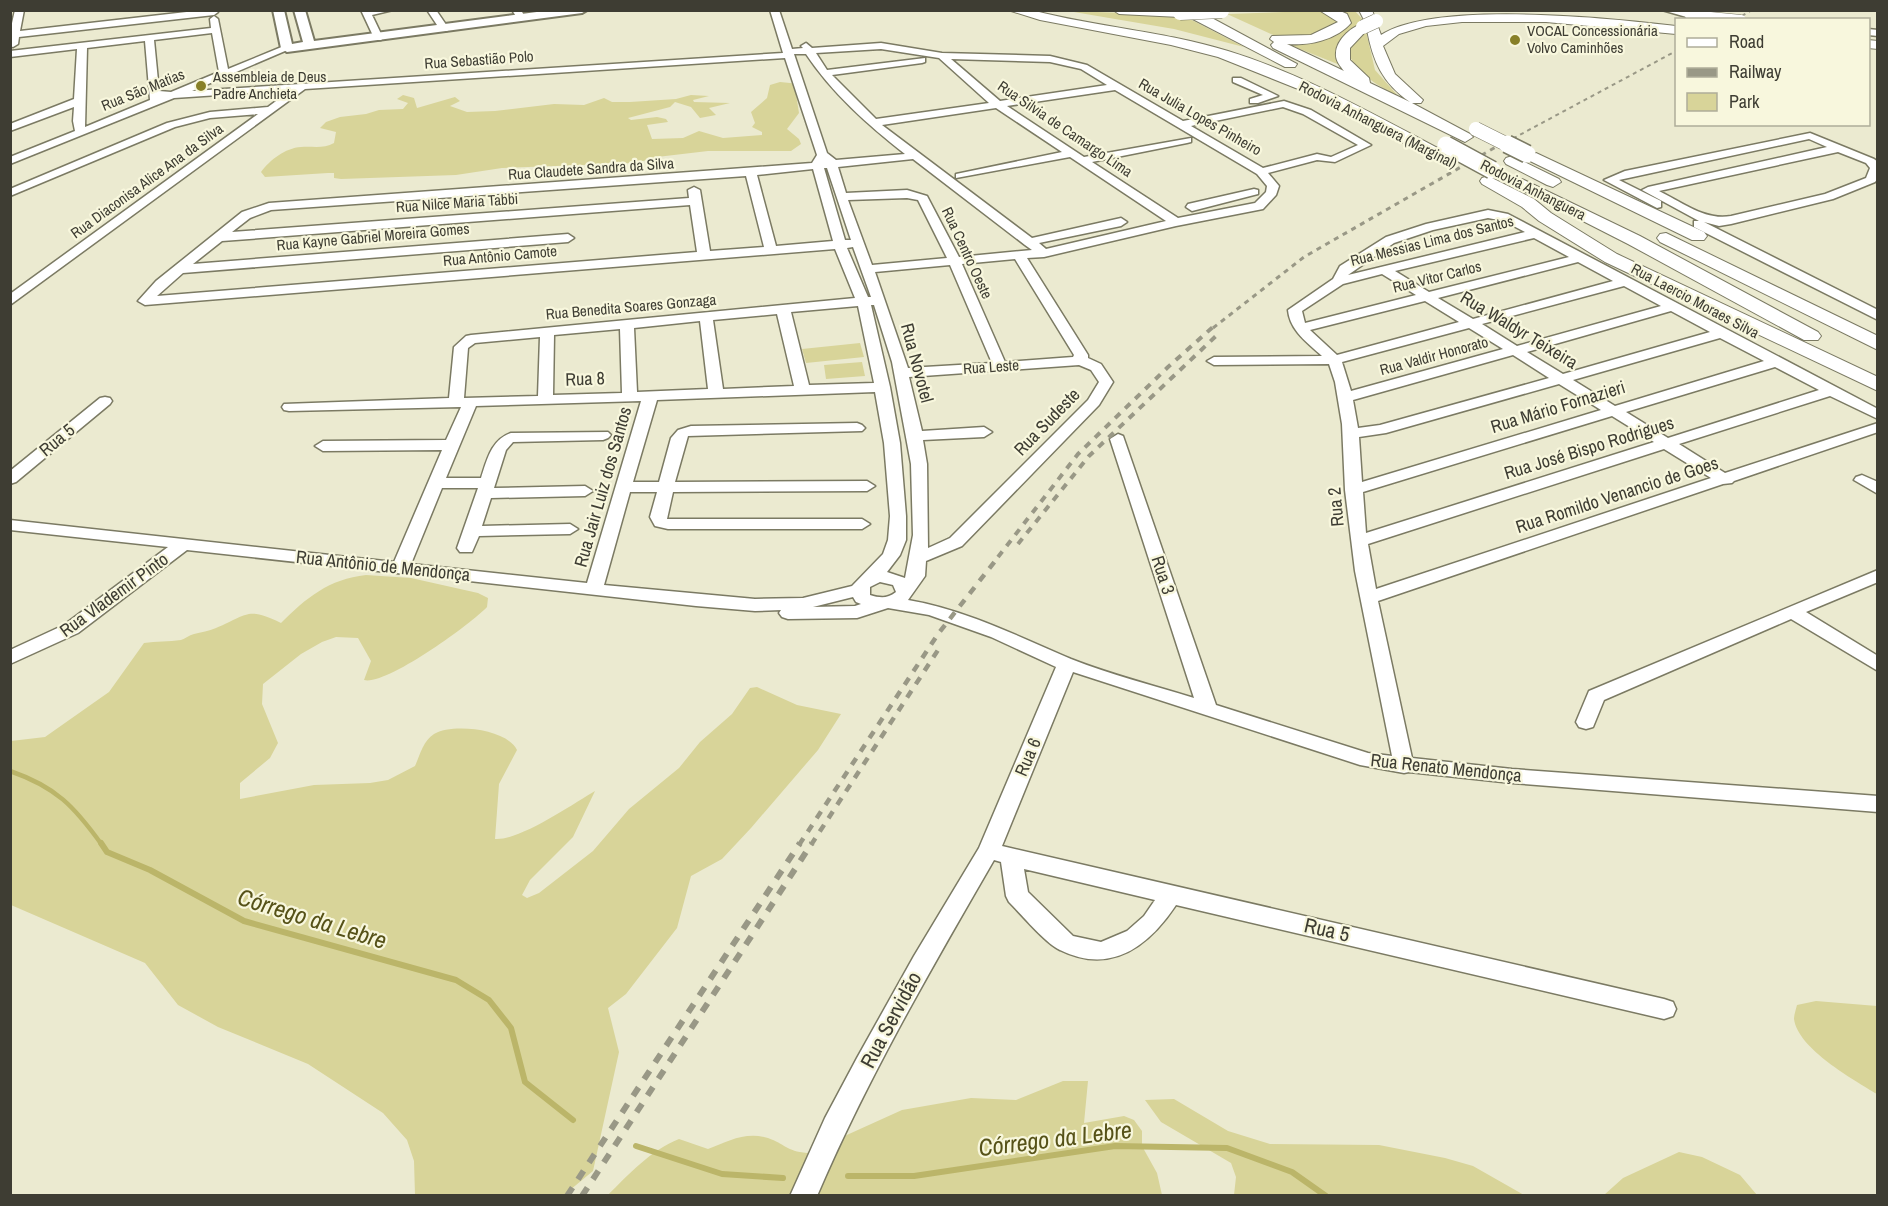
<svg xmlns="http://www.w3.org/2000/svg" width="1888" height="1206" font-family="'Archivo Narrow',sans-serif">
	<rect width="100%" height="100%" fill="#ebead0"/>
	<path fill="#d8d499" d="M1068,11L1182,15L1244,47L1174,29Z
		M1314,11L1324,12L1341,22L1318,37L1280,38L1227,14Z
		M1333,11H1355L1364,21C1347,33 1327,43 1340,65L1285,43C1310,44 1336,42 1351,21L1345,15Z
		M1366,31L1375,70L1399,97C1379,86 1360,76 1349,55L1352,45Z
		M780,82L800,84L796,94L799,113L787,129L799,139L801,144L791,151H708L657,157L636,163L502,168L456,175L341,179L334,178V173H328L265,177L261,172C270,160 285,148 301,147C313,146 324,149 334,143L336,132L320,128L326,122L340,117L366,114L379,110L403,109L408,103L397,99L403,95L414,98L417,108L455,97L460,101L450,106L467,112L495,111L554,104L584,105L604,98L612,102H630L676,99L691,95L709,96L693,100L694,102L730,103L709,108L716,115L700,118L691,107L675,102L670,107L628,118L631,120L657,117L666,119L668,122L647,125L652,139L683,138L699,131L723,138L762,135V132L752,127L755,123L751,112L767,98L770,85Z
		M860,343L864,357L806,363L802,349Z
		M862,362L865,376L826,379L824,365Z
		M366,575L411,578L478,593L488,598L487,607C471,624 386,686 364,680L371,661L358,638L336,637L322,642L301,654L263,684L262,704L278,743L270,758L240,783V799L314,785L370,783L388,780L415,766C420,755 423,741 434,734C453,723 507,729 517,750L499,784L495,839C519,841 573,804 595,791L573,837L530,880L522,895L527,898L539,893L593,851L629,809L679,768L700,742L732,714L750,688L757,687L797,705L841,714L818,750L751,828L722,859L691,876L677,928L626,994L608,1008L619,1052L593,1171L564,1195H415L414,1161L407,1140L383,1113L308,1064L218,1027L178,1005L145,963L11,905V741L45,737L109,692L144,643C156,641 169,642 181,640C185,639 189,635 194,634C201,632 209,631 216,628C247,615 247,606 281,623C306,598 329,579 366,575Z
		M1816,1001L1877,1006V1094C1854,1080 1798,1049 1794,1019C1794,1015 1796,1009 1797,1005Z
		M1063,1081H1088L1084,1123L1124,1116L1134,1120L1142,1131V1146L1157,1173L1162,1195L607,1196C629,1174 651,1150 679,1139L708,1149C728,1141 746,1131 768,1138C785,1144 786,1151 807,1153L902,1110L971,1098L1016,1100Z
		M1174,1099L1228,1131L1270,1144L1379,1145L1445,1158L1473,1166L1524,1195H1234L1236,1177L1231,1163L1161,1122L1145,1100Z
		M1679,1152L1702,1157L1740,1175L1757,1195H1604L1623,1178Z"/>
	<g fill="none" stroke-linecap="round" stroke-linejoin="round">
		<path stroke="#bbb569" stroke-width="4.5" d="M10,771C56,787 74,806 102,845"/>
		<path stroke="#bbb569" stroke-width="6" d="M101,843L107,852L150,870L244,921L456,980L489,1000L511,1028L525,1082L573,1120
			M636,1146L722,1174L783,1178
			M848,1176H914L1115,1146L1227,1148L1292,1172L1326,1196"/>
		<g stroke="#7b7a63" stroke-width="3">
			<path id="minor" d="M15,10H24L20,31L204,10L218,12L214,15L19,37L18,44L13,47L10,46V32Z
				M361,10H393L372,15L383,38L381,40H375Z
				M427,10H436L449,29L447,31H441Z
				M512,10H521L526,19L519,21Z
				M770,10H779L792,49L803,48L801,46L806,43L812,48L881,43L942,53L1050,56L1087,65L1183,121L1284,101L1311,110L1371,145L1335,162L1317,160L1268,173L1279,186L1276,195L1263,209L1176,226L1044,257L1027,258L1088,355V358L1101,364L1113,382L1099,405L962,546L926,561L925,576L908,600C966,610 1017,636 1071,659C1111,675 1153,685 1194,698L1110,439L1118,434L1123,436L1216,705L1368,753L1392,756L1355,571L1345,490L1342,424L1335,382L1329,364L1214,365L1207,361L1214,357L1322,356C1308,343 1290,331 1288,310L1333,279L1340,266L1386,237L1426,224L1488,210L1508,214L1878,409V419L1830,396L1679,444L1725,473L1878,423V432L1734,481L1732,483L1723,484L1378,601L1412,758L1512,769L1878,796V812L1512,783L1409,772L1404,773L1360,765L1073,672L1002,846L1664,999L1673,1002L1676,1009L1673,1016L1664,1019L1176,905C1148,947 1111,975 1060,950C1046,944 1021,914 1009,902L1006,896L1001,862L994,860C931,969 867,1079 817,1196H790L825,1118L857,1058L914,956L979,848L1056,667L991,637L929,615L888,608L857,618L788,619L782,617L779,613L781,610L755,611L696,606L187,550L78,633L10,664V650L64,625L168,547L10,530V520L394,562L442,450L323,451L315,446L323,441L446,440L461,407L289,411L284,410L282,407L284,404L449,398L454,347L466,336L471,335L855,298L835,249L145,305L138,301L156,281L242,212L269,203L812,163L817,155L785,58L305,89L10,305V294L258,114L210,118L175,127L10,196V189L167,123L210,112L268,107L291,90L174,98L10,164V157L75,131L73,121L74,107L10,131V124L74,99L77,49L10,57V51L211,28L210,19L214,16L218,19L228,69L284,46L292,48L192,91L783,53ZM212,33L219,72L171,92L159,91L154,40ZM145,41L150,100L85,127L87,48ZM881,49L939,58L989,103L876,119L832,75L922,63L925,62V58L827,70L816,53ZM794,54H806C832,93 868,125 905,154L836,160L827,153ZM951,59L1050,62L1081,69L1107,85L1000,101ZM1115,90L1257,174L1267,186L1266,192L1255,203L1178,218L1092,162L1187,143L1191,142V138L1084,157L1007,106ZM1283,107L1303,114L1358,145L1331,157L1317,154L1263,168L1191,126ZM996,108L1062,152L956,174V178L1070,157L1166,221L1046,249L1039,243L1121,226L1127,222L1121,218L1032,238L882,125ZM913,159L1025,245L1032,250L959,257L927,196L907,190L846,193L838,167ZM824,168H827L851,240H845ZM813,169L833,241L776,246L757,175ZM746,176L764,247L710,251L700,190L694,187L688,190L689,198L232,232L250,218L271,210ZM907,198L918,200L947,258L872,265L848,200ZM690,205L697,252L157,296L183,273L568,242L574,238L568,234L193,264L222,241ZM1488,218L1504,221L1525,232L1348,275L1394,243L1433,230ZM1534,238L1569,257L1429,292L1395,271ZM853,247L871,297H868L847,248ZM1015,259L1074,355L1073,357L1005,362L962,264ZM1578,262L1613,281L1473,319L1438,298ZM950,265L992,363L908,368L875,272ZM1382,274L1416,295L1305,323L1302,311L1343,284ZM1624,286L1661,306L1517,346L1482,324ZM1425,301L1459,322L1337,355L1310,330ZM871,305H874L892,362L911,464L913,535L905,578L887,572L900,555L906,540V516L900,443L890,387ZM858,306L874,383L809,385L791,312ZM1671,311L1710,332L1563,374L1527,352ZM777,314L794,386L723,389L713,320ZM700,321L708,389L637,392L634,328ZM1469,328L1503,349L1351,391L1342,362ZM620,329L622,393L553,395L554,335ZM540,337L538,396L464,398L468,348L475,343ZM1720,338L1764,361L1615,406L1573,380ZM1513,355L1549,378L1380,425L1358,428L1353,400ZM1079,365L1091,370L1099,382L1088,400L950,538L928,548L927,464L923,440L984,437L992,432L984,427L922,431L909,377ZM1775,367L1819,390L1668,438L1626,412ZM1559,384L1601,410L1362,482L1359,437L1386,433ZM875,392L884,443L890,516L888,540L883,554L852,586L803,598L755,599L604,585L630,492H657L650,517L655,526L668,529H862L870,524L862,519H667L673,492L867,491L875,486L867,481L675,482L688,436L862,431L865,428L862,425L857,423L691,426L678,430L671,438L659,482H633L657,400ZM641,401L587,583L411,564L442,488H478L457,548L460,552H472L479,536L570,534L578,529L570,524L482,526L491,498L585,496L593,491L585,486L494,488L506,450L513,442L603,440L608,438L611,435L608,432L511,433C491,440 487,460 481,478H446L476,406ZM1612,416L1654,442L1366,533L1363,492ZM1664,449L1711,478L1376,589L1368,544ZM880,582L893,585L896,592C887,599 880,598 870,595V587ZM853,597L856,602L861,604L855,606L813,607ZM1024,869L1155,900L1144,916L1127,931L1101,942L1073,936L1028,892Z
				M1662,10H1681L1694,15L1690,18Z
				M1868,29L1878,30V36L1868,35Z
				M1233,78H1241L1278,96L1258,103H1250V99L1263,95L1233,82Z
				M1810,133L1874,159L1878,162V178L1875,182L1833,199L1731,224L1719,226L1704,222L1878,310V320L1694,227V221H1699L1642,190L1648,187L1827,147L1809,139L1619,180L1661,201V207L1657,208L1604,180L1625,171ZM1838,152L1866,163L1870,168L1866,178L1825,194L1731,216C1705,221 1682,202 1659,191Z
				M1254,189L1258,190V194L1192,211L1186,207L1188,204Z
				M105,397L110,398L112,401L110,404L16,482L10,484V471L100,398Z
				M1862,475L1878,482V494L1854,480L1856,477Z
				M1878,570V582L1806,612L1878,656V671L1791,619L1604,700L1593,727L1586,729L1579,727L1576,722L1589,691Z"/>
		</g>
		<g stroke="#7b7a63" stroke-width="4">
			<path id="major" d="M273,10H284L292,44L303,42L294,10H305L314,41L552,10H587L582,13L287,52L281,48Z"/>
		</g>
		<g stroke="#7b7a63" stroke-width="2">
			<path id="highway" d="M1008,10H1031C1096,27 1163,31 1228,51C1306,75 1378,117 1451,155L1453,158L1451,161H1439L1303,91L1218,57L1171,45L1040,20Z
				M1113,10H1197L1297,64L1295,67H1285L1185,15L1180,17L1119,14Z
				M1319,10H1338L1347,14L1351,23C1336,40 1309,46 1287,44L1344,71C1340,66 1335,60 1336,53C1336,40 1354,23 1366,24L1359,10H1372L1381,35C1434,0 1611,18 1676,26V34L1546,22H1462L1426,26L1399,34L1383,46L1395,74L1423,100L1421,103H1412L1470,134L1473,137L1465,142L1273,48L1271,45L1274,42L1270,39L1272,36L1311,35L1338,22ZM1367,30C1373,61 1382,83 1410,102L1370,83L1369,78L1350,60V48Z
				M1868,40L1878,41V49L1868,48Z
				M1536,153L1704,232L1707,236L1704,240H1692L1530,161L1528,158Z
				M1512,156L1559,179L1561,182L1553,187L1547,185L1506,164L1504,161L1506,158Z
				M1488,176L1534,199L1551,213L1617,254L1878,377V391L1605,262L1539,221L1522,207L1482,184L1480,181L1482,178Z
				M1522,179L1640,236L1818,332L1821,336L1818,340H1804L1628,244L1516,187L1514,184L1516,181Z
				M1666,233L1878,336V350L1660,242L1657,238L1660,234Z"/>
		</g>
		<use href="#minor" fill="#fff" fill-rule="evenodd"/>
		<use href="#major" fill="#fff" fill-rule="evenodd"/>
		<use href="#highway" fill="#fff" fill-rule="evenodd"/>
		<path stroke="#999886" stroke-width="2" stroke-dasharray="4 4" stroke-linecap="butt" d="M1735,20L1752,10
			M1499,146L1676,51"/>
		<path stroke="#999886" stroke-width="3" stroke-dasharray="5 5" stroke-linecap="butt" d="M1213,328L1304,257L1501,144"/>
		<path stroke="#999886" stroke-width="4" stroke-dasharray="7 7" stroke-linecap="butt" d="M1018,544L1089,456L1216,336
			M998,557L1078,454L1168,367L1214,326"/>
		<path stroke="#999886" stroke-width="4.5" stroke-dasharray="8 8" stroke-linecap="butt" d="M799,845L938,634L999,556
			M811,845L940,647"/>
		<path stroke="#999886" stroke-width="6" stroke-dasharray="10 10" stroke-linecap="butt" d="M567,1196L800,843
			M582,1196L812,843"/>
		<g stroke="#7b7a63" stroke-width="11" stroke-linecap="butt">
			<path id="minor-bridge" d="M1690,15L1741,20"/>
		</g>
		<g stroke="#7b7a63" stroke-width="15" stroke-linecap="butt">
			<path id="highway-bridge-far1" d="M1180,13L1222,11
				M1363,27L1376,21
				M1476,129L1510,146"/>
		</g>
		<g stroke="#7b7a63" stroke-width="20" stroke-linecap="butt">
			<path id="highway-bridge" d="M1507,144L1527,154
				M1446,145L1492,170"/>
		</g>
		<use href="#minor-bridge" stroke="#fff" stroke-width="10"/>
		<use href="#highway-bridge-far1" stroke="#fff" stroke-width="14"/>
		<use href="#highway-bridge" stroke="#fff" stroke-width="17"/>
	</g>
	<g fill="#888028" stroke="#f8f7dd" stroke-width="2">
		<circle cx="1515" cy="40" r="6"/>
		<circle cx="201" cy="86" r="6"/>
	</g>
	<g text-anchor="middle" stroke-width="4.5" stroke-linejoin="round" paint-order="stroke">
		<g font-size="15" fill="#3e3d33" stroke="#f8f7dd" text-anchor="start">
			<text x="1527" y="36">VOCAL Concessionária<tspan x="1527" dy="17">Volvo Caminhões</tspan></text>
			<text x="213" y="82">Assembleia de Deus<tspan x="213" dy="17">Padre Anchieta</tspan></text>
		</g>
		<g font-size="15" fill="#3e3d33" stroke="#f8f7dd">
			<text transform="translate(479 60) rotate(-4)" y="5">Rua Sebastião Polo</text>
			<text transform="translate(143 90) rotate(-22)" y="5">Rua São Matias</text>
			<text transform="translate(1200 117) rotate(30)" y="5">Rua Julia Lopes Pinheiro</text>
			<text transform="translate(1378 125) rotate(27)" y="5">Rodovia Anhanguera (Marginal)</text>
			<text transform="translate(1065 129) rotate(34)" y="5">Rua Silvia de Camargo Lima</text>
			<text transform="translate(591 169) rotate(-4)" y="5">Rua Claudete Sandra da Silva</text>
			<text transform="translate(147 181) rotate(-36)" y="5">Rua Diaconisa Alice Ana da Silva</text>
			<text transform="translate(1533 190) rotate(27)" y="5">Rodovia Anhanguera</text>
			<text transform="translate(457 203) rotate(-4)" y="5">Rua Nilce Maria Tabbi</text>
			<text transform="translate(373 237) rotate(-5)" y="5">Rua Kayne Gabriel Moreira Gomes</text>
			<text transform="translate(1432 241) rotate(-14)" y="5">Rua Messias Lima dos Santos</text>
			<text transform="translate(967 253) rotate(65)" y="5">Rua Centro Oeste</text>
			<text transform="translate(500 256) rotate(-5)" y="5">Rua Antônio Camote</text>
			<text transform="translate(1437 277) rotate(-14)" y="5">Rua Vitor Carlos</text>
			<text transform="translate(1695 301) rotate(28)" y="5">Rua Laercio Moraes Silva</text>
			<text transform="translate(631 307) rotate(-5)" y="5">Rua Benedita Soares Gonzaga</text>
			<text transform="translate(1434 356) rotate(-15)" y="5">Rua Valdir Honorato</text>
			<text transform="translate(991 367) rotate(-4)" y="5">Rua Leste</text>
		</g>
		<g font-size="18" fill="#3e3d33" stroke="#f8f7dd">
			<text transform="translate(1519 330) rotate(31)" y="6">Rua Waldyr Teixeira</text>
			<text transform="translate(917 363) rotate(75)" y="6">Rua Novotel</text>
			<text transform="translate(585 379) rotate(-2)" y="6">Rua 8</text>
			<text transform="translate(1558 407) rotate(-17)" y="6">Rua Mário Fornazieri</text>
			<text transform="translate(1047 422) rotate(-46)" y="6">Rua Sudeste</text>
			<text transform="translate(57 440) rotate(-40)" y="6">Rua 5</text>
			<text transform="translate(1589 448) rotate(-17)" y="6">Rua José Bispo Rodrigues</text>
			<text transform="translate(603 487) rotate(-74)" y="6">Rua Jair Luiz dos Santos</text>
			<text transform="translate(1617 495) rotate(-18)" y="6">Rua Romildo Venancio de Goes</text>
			<text transform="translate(1336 507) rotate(-95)" y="6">Rua 2</text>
			<text transform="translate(383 566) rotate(6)" y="6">Rua Antônio de Mendonça</text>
			<text transform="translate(1163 575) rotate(72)" y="6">Rua 3</text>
			<text transform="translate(114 595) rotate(-36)" y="6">Rua Vlademir Pinto</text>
			<text transform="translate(1028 757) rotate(-67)" y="6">Rua 6</text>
			<text transform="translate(1446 768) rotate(6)" y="6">Rua Renato Mendonça</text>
		</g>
		<g font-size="21" fill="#3e3d33" stroke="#f8f7dd">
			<text transform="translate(1327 930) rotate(13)" y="7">Rua 5</text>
			<text transform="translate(891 1020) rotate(-62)" y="7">Rua Servidão</text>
		</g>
		<g font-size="24" font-style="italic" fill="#565218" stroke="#f8f7dd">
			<text transform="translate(312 919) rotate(17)" y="8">Córrego da Lebre</text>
			<text transform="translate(1055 1139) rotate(-7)" y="8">Córrego da Lebre</text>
		</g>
	</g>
	<rect width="1888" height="1206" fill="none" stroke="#3e3d33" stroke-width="24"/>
	<rect x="1675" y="18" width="195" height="108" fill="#f8f7dd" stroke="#aead99" stroke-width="1.5"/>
	<rect x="1687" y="38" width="30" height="9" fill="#ffffff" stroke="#aead99" stroke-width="1.5"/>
	<text x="1729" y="48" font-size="18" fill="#3e3d33">Road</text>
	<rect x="1687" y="68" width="30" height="9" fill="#999886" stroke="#aead99" stroke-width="1.5"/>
	<text x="1729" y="78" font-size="18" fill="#3e3d33">Railway</text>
	<rect x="1687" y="93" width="30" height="18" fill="#d8d499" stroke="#aead99" stroke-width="1.5"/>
	<text x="1729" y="108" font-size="18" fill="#3e3d33">Park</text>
</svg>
